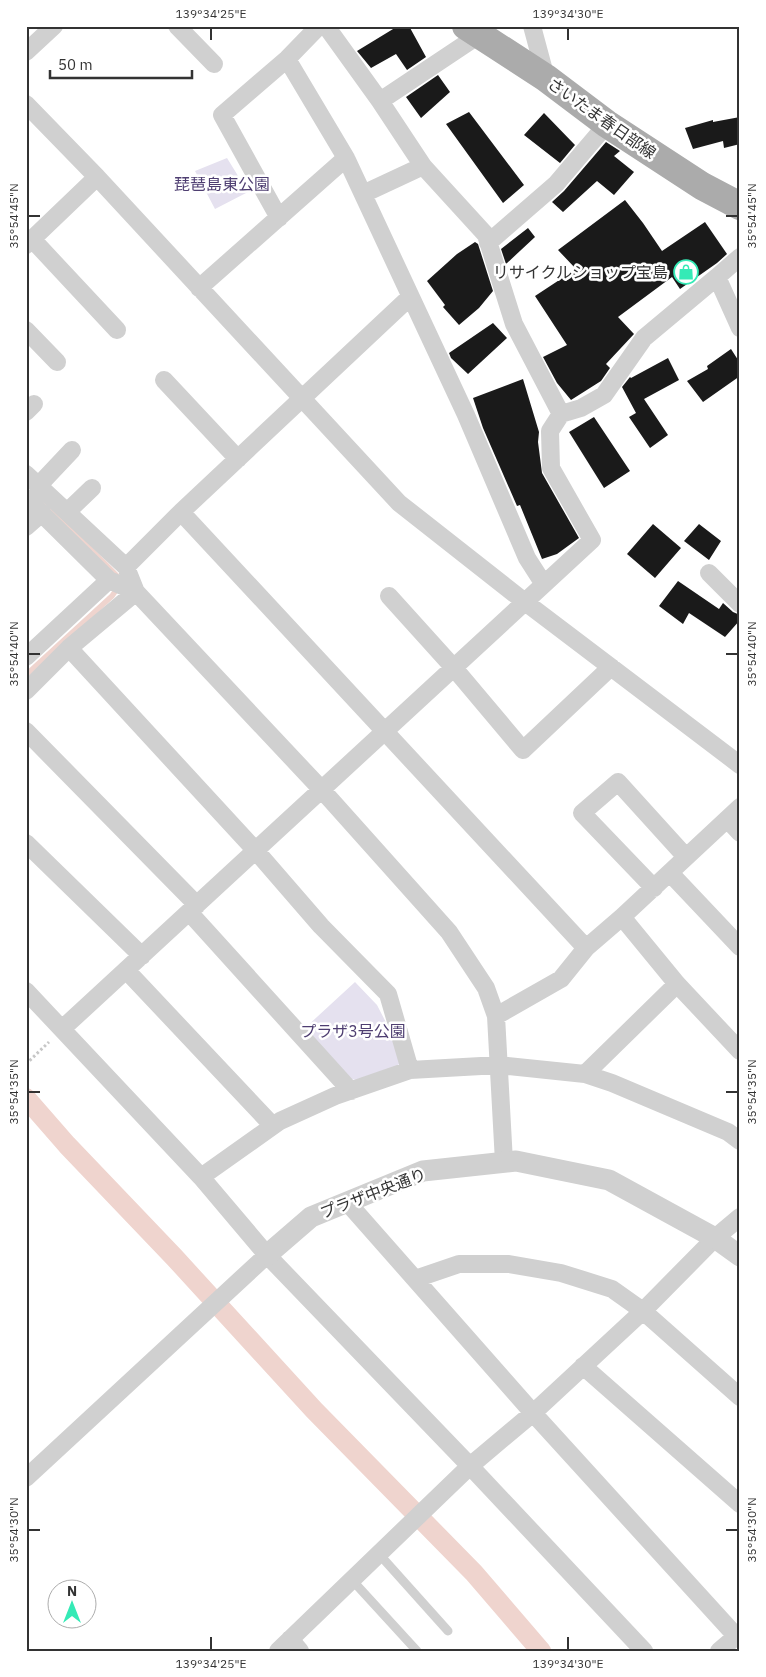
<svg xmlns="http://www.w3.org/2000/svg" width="766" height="1677" font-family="'IBM Plex Sans','Noto Sans JP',sans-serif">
	<rect width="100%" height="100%" fill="#fff"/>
	<path fill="#e5e1ef" d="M227,158L248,192L215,209L195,171Z
		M355,982L377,1005L393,1036L400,1062L394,1073L361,1081L351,1079L305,1028Z"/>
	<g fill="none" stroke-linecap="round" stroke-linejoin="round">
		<path stroke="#efd4ce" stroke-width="5.5" d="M44,502L118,577
			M26,675L112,596L119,586"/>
		<path stroke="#efd4ce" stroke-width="20" d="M26,1098L67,1145L174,1257L314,1410L474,1573L541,1651"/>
	</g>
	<path fill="#1a1a1a" d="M398,26H409L426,57L407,70L396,54L371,68L357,51Z
		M438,75L450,92L421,118L406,97Z
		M469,112L524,185L503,203L446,124Z
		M544,113L575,145L560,163L524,135Z
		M740,117V144L724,148L723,141L693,149L685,128L713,120V122Z
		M606,142L620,151L614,156L634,172L614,195L597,181L563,212L552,202L564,191Z
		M625,200L643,223L662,251L705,222L727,254L717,263L680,289L672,277L618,317L634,334L606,364L610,368L601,381L571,400L557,383L543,357L567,345L535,296L576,269L558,250Z
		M528,228L535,237L506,264L501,249Z
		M475,242L478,244L493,291L479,308L459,325L443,307L445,305L427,281L457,254Z
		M493,323L507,338L468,374L451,358L449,353Z
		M731,349L740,363V376L703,402L687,381L708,369L707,366Z
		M668,358L679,380L644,399L668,435L650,448L629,417L636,413L622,387L630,377L631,378Z
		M523,379L539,432L538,442L542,473L579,538L557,554L542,559L520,505L517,506L483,428L473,398Z
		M594,417L630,471L604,488L569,432Z
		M653,524L681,548L655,578L627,554Z
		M699,524L721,541L709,560L684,541Z
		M678,581L719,609L723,603L733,612L740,615V620L725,637L689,613L683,624L659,606Z"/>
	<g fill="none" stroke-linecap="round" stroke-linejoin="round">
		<path stroke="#c7c7c7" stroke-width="3" stroke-dasharray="2.5 2.5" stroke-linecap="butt" d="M26,1064L49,1042"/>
		<path stroke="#d0d0d0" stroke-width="9" d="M379,1554L448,1631
			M352,1580L417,1651"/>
		<path stroke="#d0d0d0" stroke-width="18" d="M177,26L214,64
			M326,26L380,101L423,166
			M532,26L546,78
			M26,52L54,26
			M287,59L346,158L466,415L527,558L543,583
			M380,101L479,35
			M26,104L97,177L399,503L525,602L740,765
			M363,194L423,166L486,235L514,324L561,414
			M279,218L222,115L287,59L319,26
			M32,239L117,330
			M488,243L556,184L607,124
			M26,245L97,177
			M717,277L740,257
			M199,288L346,158
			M26,330L57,362
			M164,380L238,459
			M26,412L34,404
			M26,474L126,567L136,592L322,790L449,932L486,988L496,1016L504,1162
			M39,485L72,450
			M26,498L109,580L136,592L69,648L26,691
			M67,512L92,488
			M181,512L586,948
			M26,527L42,513
			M126,567L181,512L410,297
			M709,573L740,604
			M389,596L454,668L523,750L611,667
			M69,648L256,851L321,926L388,994L410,1070
			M26,657L109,580
			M26,731L197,905
			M727,819L740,833
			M26,843L142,956
			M670,873L740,947
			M654,888L582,813L618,782L686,857
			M189,912L351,1091
			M622,917L740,807
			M126,970L273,1126
			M26,991L201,1177L267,1255L470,1466L644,1651
			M496,1016L561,979L586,948L622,917L677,984L740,1051
			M62,1029L592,540L551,468L550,431L561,414L581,408L604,395L644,338L717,277L740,328
			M585,1074L677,984
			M201,1177L280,1121L335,1096L410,1070L499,1065L585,1074L612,1083L728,1132L740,1141
			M347,1202L533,1413L736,1636
			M415,1279L459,1264H509L561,1273L612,1289L643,1311L740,1397
			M583,1366L740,1504
			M26,1478L267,1255
			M290,1639L300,1651
			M278,1651L470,1466L533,1413L643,1311L715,1238L740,1217
			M719,1651L740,1633"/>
		<path stroke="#d0d0d0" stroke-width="21" d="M267,1255L311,1217L423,1171L516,1161L609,1180L715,1238L740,1256"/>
		<path stroke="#ababab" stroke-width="28" d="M466,26L546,78L607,124L702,186L740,206"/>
	</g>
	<path fill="none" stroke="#333" stroke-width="2" d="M211,28V40M568,28V40M28,216H40M726,216H738M28,654H40M726,654H738M28,1092H40M726,1092H738M28,1530H40M726,1530H738M211,1637V1650M568,1637V1650"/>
	<defs>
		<g id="shop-ring" transform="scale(1.25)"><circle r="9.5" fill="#fff" stroke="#35eab6" stroke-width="1.5"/><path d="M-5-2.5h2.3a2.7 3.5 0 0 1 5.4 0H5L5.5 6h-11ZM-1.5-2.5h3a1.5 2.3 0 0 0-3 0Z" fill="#35eab6"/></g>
	</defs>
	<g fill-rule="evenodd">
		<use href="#shop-ring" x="686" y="272"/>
	</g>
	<g text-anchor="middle" stroke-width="5" stroke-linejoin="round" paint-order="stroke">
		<g font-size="16" fill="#333" stroke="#fff">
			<text transform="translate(602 118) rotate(35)" y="6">さいたま春日部線</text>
			<text transform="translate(373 1193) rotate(-21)" y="6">プラザ中央通り</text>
		</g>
		<g font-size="16" fill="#4e3e71" stroke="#fff">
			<text x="222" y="190">琵琶島東公園</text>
			<text x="353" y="1037">プラザ3号公園</text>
		</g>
		<g font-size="16" fill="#333" stroke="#fff" text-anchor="end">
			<text x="668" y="278">リサイクルショップ宝島</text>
		</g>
	</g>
	<rect width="766" height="1677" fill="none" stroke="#ffffff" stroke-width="55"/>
	<g transform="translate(72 1604)"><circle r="24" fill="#ffffff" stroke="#adadad"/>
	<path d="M0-4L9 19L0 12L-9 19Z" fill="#35eab6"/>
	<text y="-8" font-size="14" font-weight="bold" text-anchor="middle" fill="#333333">N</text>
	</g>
	<path d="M50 70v8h142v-8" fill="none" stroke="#333333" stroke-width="2.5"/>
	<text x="58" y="70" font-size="15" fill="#333333" stroke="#ffffff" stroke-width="4" paint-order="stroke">50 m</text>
	<rect x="28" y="28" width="710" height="1622" fill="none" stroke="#333" stroke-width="2"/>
	<g font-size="12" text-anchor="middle" fill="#333">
		<text x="211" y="18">139°34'25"E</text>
		<text x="568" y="18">139°34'30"E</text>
		<text transform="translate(14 216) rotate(-90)" y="4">35°54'45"N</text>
		<text transform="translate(752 216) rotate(-90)" y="4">35°54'45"N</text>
		<text transform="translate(14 654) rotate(-90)" y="4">35°54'40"N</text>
		<text transform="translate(752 654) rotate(-90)" y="4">35°54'40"N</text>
		<text transform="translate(14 1092) rotate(-90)" y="4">35°54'35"N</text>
		<text transform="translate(752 1092) rotate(-90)" y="4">35°54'35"N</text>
		<text transform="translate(14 1530) rotate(-90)" y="4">35°54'30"N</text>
		<text transform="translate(752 1530) rotate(-90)" y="4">35°54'30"N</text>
		<text x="211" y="1668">139°34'25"E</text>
		<text x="568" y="1668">139°34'30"E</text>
	</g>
</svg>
